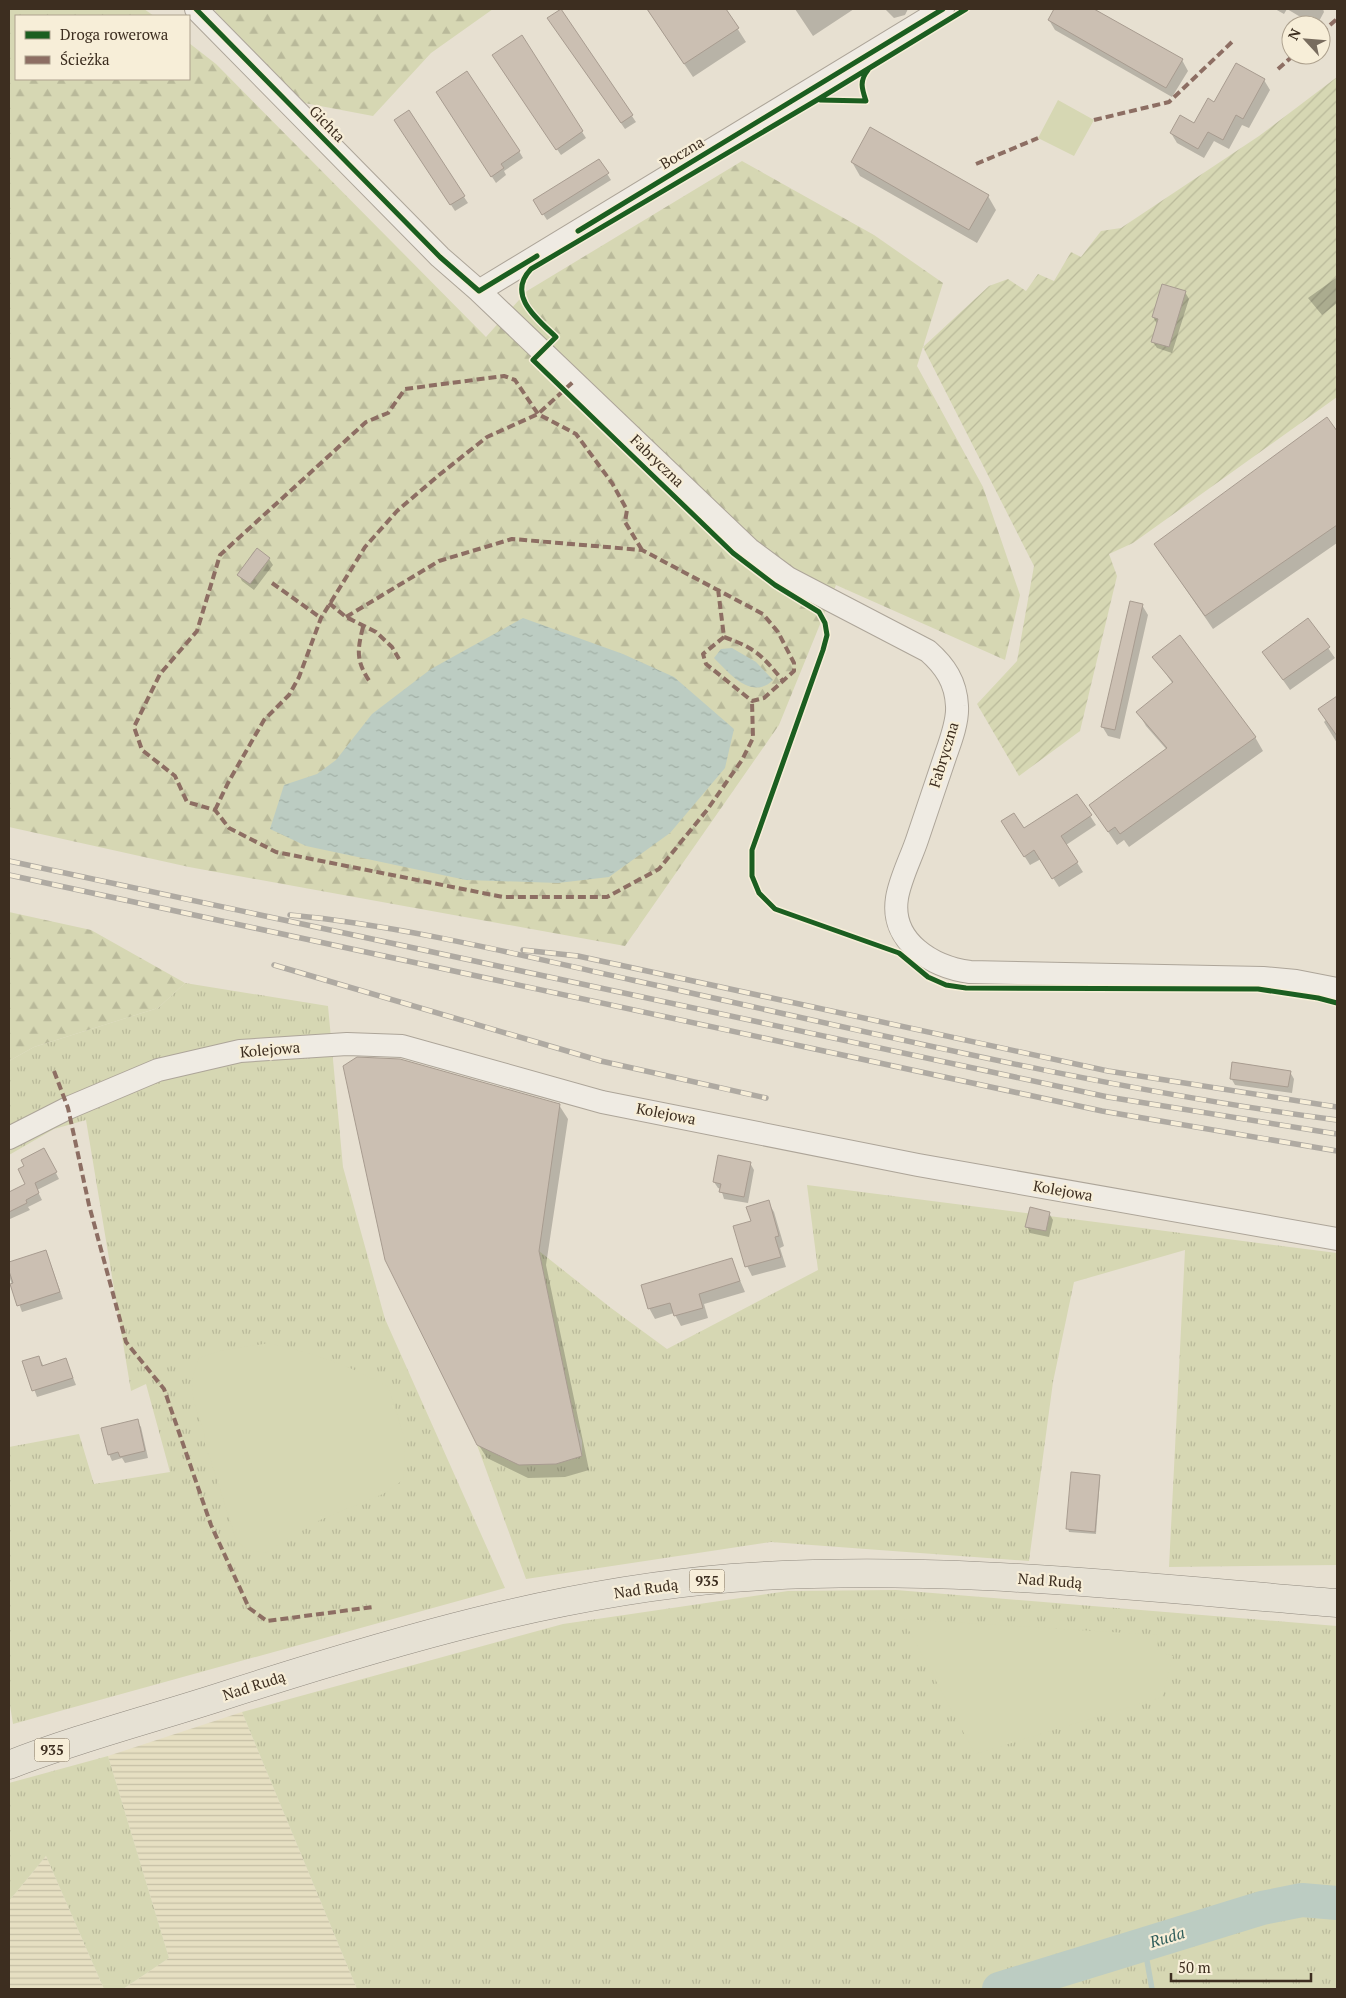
<svg xmlns="http://www.w3.org/2000/svg" width="1346" height="1998" font-family="'PT Serif',serif">
	<defs>
		<pattern id="farmland-rules" width="6" height="5" patternUnits="userSpaceOnUse" patternTransform="scale(1.25)"><rect width="6" height="5" fill="#e6dfc2"/><path d="M0 2.5h6" fill="none" stroke="#c6c0a6"/></pattern>
		<pattern id="grass-tufts" width="24" height="20" patternUnits="userSpaceOnUse" patternTransform="scale(1.25)"><rect width="24" height="20" fill="#d6d7b3"/><path d="M3 7l-1-3M5 7V3M7 7l1-3M15 17l-1-3M17 17v-4M19 17l1-3" fill="none" stroke="#b9b99a"/></pattern>
		<pattern id="forest-firs" width="22" height="20" patternUnits="userSpaceOnUse" patternTransform="scale(1.25)"><rect width="22" height="20" fill="#d6d7b3"/><path d="M5 1l3.5 6h-7zM16 11l3.5 6h-7z" fill="#b9b99a"/></pattern>
		<pattern id="garden-furrows" width="10" height="10" patternUnits="userSpaceOnUse" patternTransform="scale(1.25)"><rect width="10" height="10" fill="#d6d7b3"/><path d="M-1 1l2-2M0 10L10 0M9 11l2-2" fill="none" stroke="#b9b99a"/></pattern>
		<pattern id="water-ripples" width="26" height="14" patternUnits="userSpaceOnUse" patternTransform="scale(1.25)"><rect width="26" height="14" fill="#bcccc2"/><path d="M2 4q2-2 4 0t4 0M15 11q2-2 4 0t4 0" fill="none" stroke="#a2b0a6"/></pattern>
	</defs>
	<rect width="100%" height="100%" fill="#e7e0d1"/>
	<path fill="url(#farmland-rules)" d="M242,1712L357,1989H123L169,1958L108,1756Z
		M46,1856L104,1989H9V1901Z"/>
	<path fill="url(#grass-tufts)" d="M185,983L328,1006L343,1167L385,1319L505,1588L13,1724L9,1699V1447L79,1434L94,1484L170,1472L146,1384L131,1391L86,1120L54,1129L9,1155V1061L34,1047L158,1008Z
		M807,1185L1337,1253V1565L1169,1567L1185,1250L1074,1282L1053,1382L1029,1561L771,1542L526,1579L477,1445L556,1464L582,1456V1441L570,1406L539,1251L611,1308L667,1349L818,1270Z
		M896,1590L1337,1626V1989H357L242,1712L563,1624L788,1591Z
		M108,1756L169,1958L123,1989H104L46,1856L9,1901V1783Z"/>
	<path fill="url(#forest-firs)" d="M9,9H144L154,16H16V79H189V43L216,64L486,337L527,291L742,161L874,235L943,283L917,366L983,487L1020,595L1005,660L836,585L779,725L625,946L189,867L9,827Z
		M217,9H493L431,53L373,116L299,102L215,11Z
		M9,912L91,930L185,983L158,1008L34,1047L9,1061Z"/>
	<path fill="#d6d7b3" d="M1058,100L1094,120L1074,156L1038,138Z
		M269,1343C311,1353 351,1365 388,1387L404,1436L405,1465L403,1480L383,1494L320,1520L265,1553L246,1550L236,1539L209,1455C203,1447 206,1438 203,1429C193,1401 187,1387 199,1358L220,1351Z
		M903,1619L1158,1635L1157,1651L1173,1656L1162,1697L975,1754Z"/>
	<path fill="url(#garden-furrows)" d="M1337,77V397L1133,543L1109,554L1117,576L1080,731L1019,776L977,704L1017,661L1034,566L923,347L989,286L1008,279L1026,291L1038,274L1054,281L1071,252L1081,257L1101,231L1121,228L1259,136Z"/>
	<path fill="url(#water-ripples)" d="M523,618L623,654L674,677L734,729L725,768L670,833L609,877L558,883L466,880L306,846L270,829L284,785L317,774L336,760L372,714L431,669Z
		M732,648L756,662L773,680C752,701 729,673 714,658L721,649Z"/>
	<path fill="#0003" d="M647,9H725L746,42L693,77Z
		M795,9H854L813,36Z
		M885,9H908L905,15L894,18Z
		M1056,9H1091L1182,60L1188,71L1172,97L1055,30L1049,20Z
		M1275,9H1323L1324,12L1317,25H1314L1287,9L1284,14Z
		M561,11L636,122L625,129L553,25Z
		M522,37L586,138L561,155L497,62Z
		M1264,80L1270,90L1249,128L1242,125L1229,149L1214,141L1204,158L1177,143L1171,133L1194,125L1215,103Z
		M441,99L519,151L523,158L504,171L506,175L496,183Z
		M400,127L464,197L468,203L455,211Z
		M871,129L988,196L996,210L977,243L860,176L852,162Z
		M599,161L611,180L547,220L534,200Z
		M1336,278L1337,303L1322,315L1308,298Z
		M1185,292L1189,299L1172,353L1157,348L1153,342L1157,324L1153,317Z
		M1327,419L1337,433V543L1213,629L1155,544Z
		M269,559L273,565L254,590L242,581L239,575Z
		M1142,605L1148,615L1120,739L1108,736L1102,726Z
		M1308,619L1335,658L1290,690L1263,652Z
		M1154,657L1255,737L1263,751L1129,847L1124,840L1117,845L1090,805L1167,750L1146,726L1138,712L1173,684Z
		M1337,697V743L1324,722L1326,720L1320,709Z
		M1077,796L1096,825L1066,845L1083,872L1059,887L1041,859L1030,865L1008,830L1024,829Z
		M1290,1072L1294,1079L1292,1093L1235,1085L1231,1078Z
		M559,1105L568,1119L546,1265L589,1470L565,1477L528,1478L487,1458L478,1444Z
		M44,1150L59,1179L37,1190L42,1200L28,1207L30,1210L10,1219L9,1193L27,1184L26,1167Z
		M750,1163L754,1170L748,1203L724,1199L721,1189L718,1188L714,1182Z
		M768,1202L774,1212L784,1246L780,1248L786,1267L752,1276L747,1266L752,1222Z
		M1049,1213L1053,1220L1049,1237L1030,1233L1027,1226Z
		M46,1251L63,1299L22,1312L9,1276V1263Z
		M731,1259L745,1292L704,1304L708,1318L681,1326L674,1313L655,1319L649,1308Z
		M39,1357L44,1367L66,1360L76,1385L37,1397L24,1362Z
		M137,1421L141,1427L148,1458L125,1463L122,1458L112,1461L109,1454Z
		M1099,1476L1100,1479L1096,1534L1069,1532L1068,1529Z"/>
	<g fill="none" stroke-linecap="round" stroke-linejoin="round">
		<path stroke="#bcccc2" stroke-width="5.5" d="M1144,1944L1152,1989"/>
		<path stroke="#bcccc2" stroke-width="34" d="M999,1989L1262,1908L1302,1900L1337,1903"/>
	</g>
	<path fill="#cbbfb2" stroke="#a89c90" d="M561,9L633,115L621,123L547,18Z
		M647,9H726L739,28L684,64Z
		M1054,9H1094L1183,59L1166,88L1048,20Z
		M522,35L583,131L556,150L492,55Z
		M1236,63L1265,79L1243,119L1236,115L1223,140L1208,132L1198,149L1170,133L1180,115L1194,123L1208,98L1214,102Z
		M467,71L520,151L501,164L504,168L491,177L436,92Z
		M409,110L465,196L450,205L394,120Z
		M870,127L989,195L969,230L851,162Z
		M599,159L609,173L542,215L533,200Z
		M1162,284L1186,291L1169,347L1151,342L1158,319L1152,317Z
		M1327,417L1337,431V525L1205,616L1154,544Z
		M257,548L270,558L250,584L237,575Z
		M1130,601L1143,604L1115,730L1101,727Z
		M1308,618L1330,647L1283,680L1262,652Z
		M1180,635L1256,737L1120,834L1115,827L1108,832L1089,805L1167,748L1136,712L1173,682L1152,657Z
		M1337,696V736L1318,709Z
		M1077,794L1092,815L1061,836L1078,862L1052,879L1034,850L1024,857L1001,821L1014,813L1024,828Z
		M357,1057L400,1059L560,1104L539,1251L582,1456L556,1464L519,1465L477,1445L385,1260L343,1066Z
		M1232,1062L1291,1071L1288,1087L1230,1079Z
		M44,1148L57,1172L35,1183L39,1193L26,1200L27,1203L9,1212V1192L25,1184L18,1169L24,1166L21,1160Z
		M718,1155L751,1162L744,1197L719,1192L721,1184L713,1182Z
		M769,1200L779,1236L775,1237L781,1257L745,1267L733,1226L751,1221L746,1207Z
		M1030,1207L1050,1212L1046,1231L1025,1227Z
		M46,1250L60,1292L17,1306L10,1284L13,1283L9,1271V1262Z
		M732,1258L740,1281L699,1294L703,1308L674,1316L670,1303L648,1309L641,1285Z
		M39,1356L42,1366L66,1358L73,1378L32,1391L22,1361Z
		M138,1419L145,1451L120,1457L118,1452L108,1455L101,1428Z
		M1071,1472L1100,1475L1095,1532L1066,1529Z"/>
	<g fill="none" stroke-linecap="round" stroke-linejoin="round">
		<g stroke="#ada599" stroke-width="24">
			<path id="minor" d="M196,9L440,257L479,291L943,9
				M479,291L749,549L788,578L928,651C945,666 956,682 957,706C958,721 951,740 946,754C936,783 927,811 917,840C911,858 900,879 897,898C890,942 933,967 970,972L1263,978L1296,981L1337,989
				M9,1138L68,1108L158,1070L240,1051L347,1044L402,1046L602,1102L918,1165L1337,1239"/>
		</g>
		<g stroke="#928b80" stroke-width="29">
			<path id="major" d="M9,1765C80,1737 156,1718 229,1694C394,1641 559,1592 732,1578C934,1563 1136,1587 1337,1603"/>
		</g>
		<use href="#minor" stroke="#efebe3" stroke-width="22"/>
		<use href="#major" stroke="#e6e1d4" stroke-width="28"/>
		<g stroke="#afaaa2" stroke-width="5.5">
			<path id="rail" d="M9,861L1108,1097L1337,1134
				M9,875L1102,1111L1337,1151
				M290,915C405,926 519,955 632,980C866,1031 1100,1089 1337,1120
				M523,950L578,956L1108,1071L1337,1107
				M274,965L601,1061L766,1098"/>
		</g>
		<use href="#rail" stroke="#f7eed8" stroke-width="4" stroke-dasharray="11" stroke-linecap="butt"/>
		<path stroke="#8d6e63" stroke-width="4" stroke-dasharray="8 4" stroke-linecap="butt" d="M1321,33L1337,19
			M1278,69L1294,55
			M1094,120L1169,102L1233,41
			M976,164L1038,138
			M642,550L625,522L627,510L612,483L576,434L538,414L515,380L504,376L405,389L388,413L366,422L220,555L197,631L160,674L134,727L142,750L175,776L187,802L215,810L229,828L276,852L503,897H607L659,869L707,810L742,760L753,738L752,701
			M272,583L321,618
			M329,603L346,617L376,632L392,647L399,659
			M346,617L439,561L512,539L642,550L763,614L778,632L794,663V671L764,698L752,701L706,664L703,654L724,637L718,589
			M363,627C357,651 356,661 370,682
			M724,637C755,648 762,655 783,681
			M215,810L229,781L264,720L289,695L299,677L321,618L365,547L397,511L439,475L487,437L538,414L574,381
			M54,1071L68,1108L89,1205L126,1342L164,1389L211,1525L249,1608L267,1621L373,1607"/>
		<g stroke="#f7eed8" stroke-width="8">
			<path id="cycleway" d="M196,9L440,257L479,291L537,256
				M966,9L817,100L531,269C506,295 537,319 556,337L533,360L733,553L775,585L819,612L825,623L827,635L823,650L752,850V876L759,893L775,909L899,953L928,977L946,985L966,988L1258,989L1318,998L1337,1003
				M820,100L866,101C862,89 859,81 868,70
				M578,231L943,9"/>
		</g>
		<use href="#cycleway" stroke="#1b5e20" stroke-width="5"/>
	</g>
	<g text-anchor="middle" stroke-width="4.5" stroke-linejoin="round" paint-order="stroke">
		<g fill="#f7eed8" stroke="#756857" stroke-width="1">
			<rect x="689.5" y="1569.5" width="35" height="23" rx="4"/>
			<rect x="34.5" y="1738.5" width="35" height="23" rx="4"/>
		</g>
		<g font-size="14" font-weight="bold" fill="#3d2e20">
			<text x="707" y="1586">935</text>
			<text x="52" y="1755">935</text>
		</g>
		<g font-size="15" fill="#3d2e20" stroke="#f7eed8">
			<text transform="translate(327 124) rotate(46)" y="5">Gichta</text>
			<text transform="translate(682 153) rotate(-31)" y="5">Boczna</text>
			<text transform="translate(657 461) rotate(44)" y="5">Fabryczna</text>
			<text transform="translate(944 755) rotate(-73)" y="5">Fabryczna</text>
			<text transform="translate(270 1050) rotate(-5)" y="5">Kolejowa</text>
			<text transform="translate(666 1114) rotate(11)" y="5">Kolejowa</text>
			<text transform="translate(1063 1191) rotate(10)" y="5">Kolejowa</text>
			<text transform="translate(1050 1581) rotate(4)" y="5">Nad Rudą</text>
			<text transform="translate(646 1589) rotate(-8)" y="5">Nad Rudą</text>
			<text transform="translate(254 1686) rotate(-18)" y="5">Nad Rudą</text>
		</g>
		<g font-size="16" font-style="italic" fill="#2f5d5a" stroke="#f7eed8">
			<text transform="translate(1167 1937) rotate(-17)" y="6">Ruda</text>
		</g>
	</g>
	<rect width="1346" height="1998" fill="none" stroke="#3d2e20" stroke-width="20"/>
	<rect x="15" y="15" width="175" height="65" fill="#f7eed8" stroke="#ada18e"/>
	<rect x="25" y="31" width="25" height="8" fill="#1b5e20" stroke="#ada18e"/>
	<text x="60" y="40" font-size="15" fill="#3d2e20">Droga rowerowa</text>
	<rect x="25" y="56" width="25" height="8" fill="#8d6e63" stroke="#ada18e"/>
	<text x="60" y="65" font-size="15" fill="#3d2e20">Ścieżka</text>
	<g transform="translate(1306 40) rotate(296)"><circle r="24" fill="#f7eed8" stroke="#ada18e"/>
	<path d="M0-4L9 19L0 12L-9 19Z" fill="#786c5e"/>
	<text y="-8" font-size="14" font-weight="bold" text-anchor="middle" fill="#3d2e20">N</text>
	</g>
	<path d="M1171 1973v8h140v-8" fill="none" stroke="#3d2e20" stroke-width="2.5"/>
	<text x="1178" y="1973" font-size="15" fill="#3d2e20" stroke="#f7eed8" stroke-width="4" paint-order="stroke">50 m</text>
</svg>
